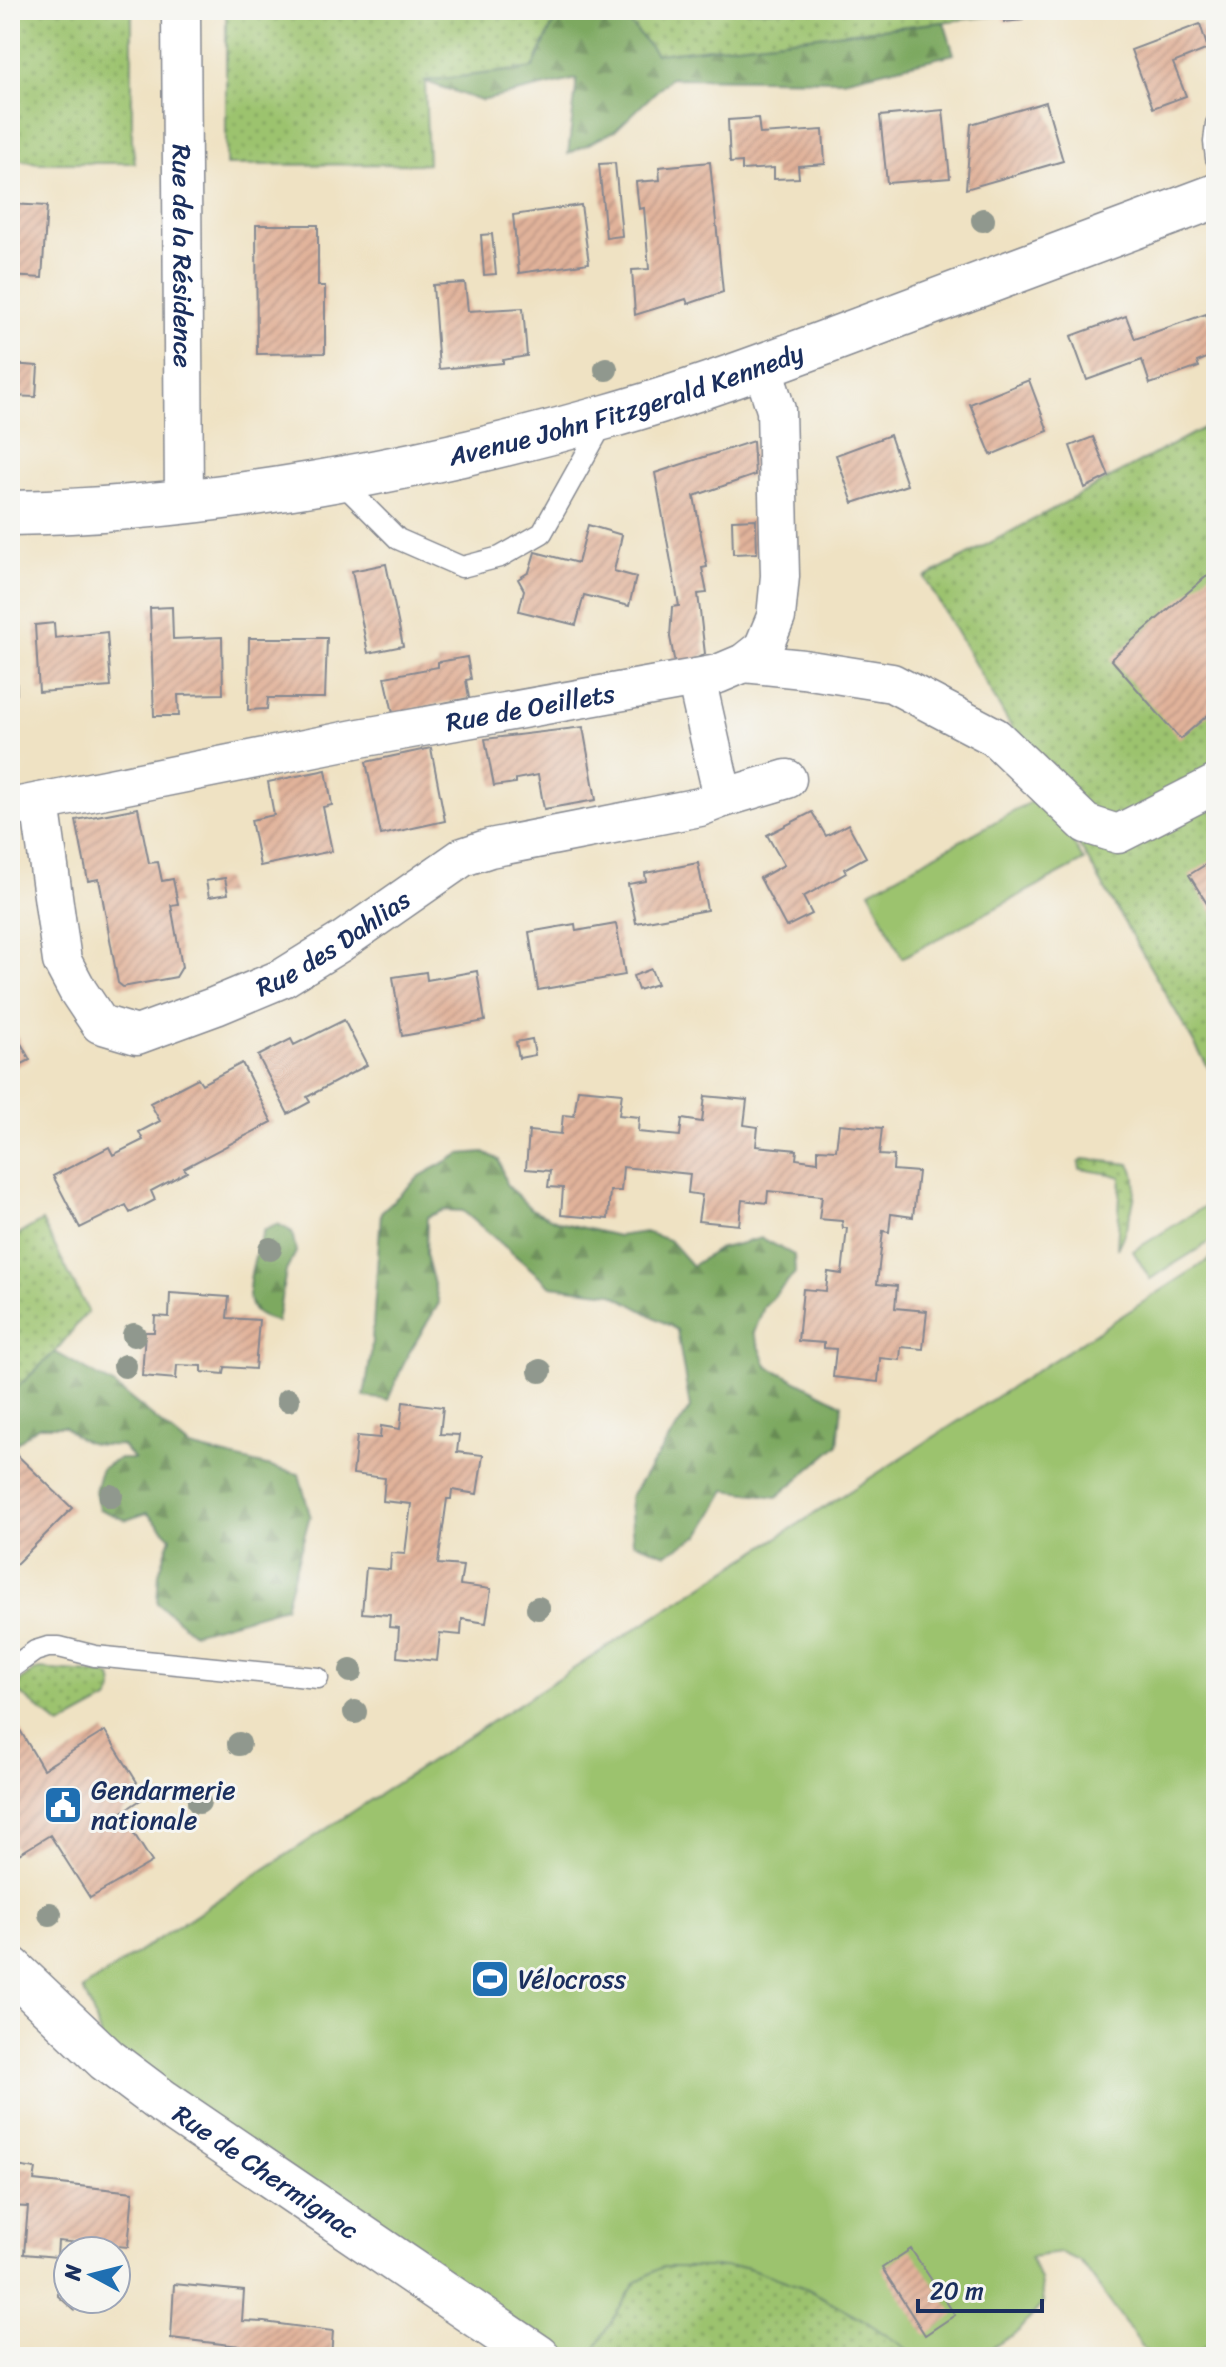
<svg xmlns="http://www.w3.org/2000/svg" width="1226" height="2367" font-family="Sriracha,sans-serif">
	<defs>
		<pattern id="grass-dots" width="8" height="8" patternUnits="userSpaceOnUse" patternTransform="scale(2)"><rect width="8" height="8" fill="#9cc36e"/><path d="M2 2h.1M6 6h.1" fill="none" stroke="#7e9f5e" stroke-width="1.8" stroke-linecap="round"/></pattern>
		<pattern id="forest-firs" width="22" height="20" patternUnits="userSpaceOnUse" patternTransform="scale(2)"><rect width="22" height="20" fill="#7da961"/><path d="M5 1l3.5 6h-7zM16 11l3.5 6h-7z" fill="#668a53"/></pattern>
		<pattern id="building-hatch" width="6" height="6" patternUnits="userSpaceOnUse" patternTransform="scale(2)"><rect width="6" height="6" fill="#e1b29a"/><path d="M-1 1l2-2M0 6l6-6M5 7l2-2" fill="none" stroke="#c09987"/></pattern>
	</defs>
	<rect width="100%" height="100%" fill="#f6f6f2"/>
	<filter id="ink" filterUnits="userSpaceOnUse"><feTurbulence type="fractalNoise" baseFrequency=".0125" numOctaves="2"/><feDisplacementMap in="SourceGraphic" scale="16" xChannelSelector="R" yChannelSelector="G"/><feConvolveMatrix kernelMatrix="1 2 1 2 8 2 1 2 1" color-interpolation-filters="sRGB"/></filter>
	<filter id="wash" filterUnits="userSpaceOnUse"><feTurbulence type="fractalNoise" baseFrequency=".006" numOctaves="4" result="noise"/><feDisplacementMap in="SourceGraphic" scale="32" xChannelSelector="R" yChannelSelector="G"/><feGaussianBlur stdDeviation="1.8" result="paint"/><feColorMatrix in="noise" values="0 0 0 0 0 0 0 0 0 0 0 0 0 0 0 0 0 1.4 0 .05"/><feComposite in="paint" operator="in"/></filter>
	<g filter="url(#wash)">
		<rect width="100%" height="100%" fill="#efe2c3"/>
		<path fill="url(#grass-dots)" stroke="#5c7966" stroke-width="2" d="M10,10H132V140L135,163H38L10,158Z
			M226,10H1047L425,81L428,164L226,165Z
			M1216,421V1081L925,578Z
			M1084,1159L1130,1164C1144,1183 1127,1229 1117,1249L1121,1177L1110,1174L1080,1169L1079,1163Z
			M42,1221L88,1311L55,1352L10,1394V1239Z
			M39,1669L105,1674L111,1677C114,1687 114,1692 108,1700L60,1726L11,1686Z
			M723,2246L747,2267L808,2289L864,2320L919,2357H561L611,2323L635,2283L662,2267Z"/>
		<path fill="url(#forest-firs)" stroke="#4c6c60" stroke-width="2" d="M559,10H619L656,54L944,22L954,54L843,80L670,78L615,131L568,154L577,79L481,101L424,81L533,68Z
			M484,1152L499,1160L506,1184L531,1209L559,1222L618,1236L645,1232L669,1240L692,1266L718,1249L762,1238L794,1255L795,1273L764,1307L754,1333L767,1366L842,1404L838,1445L777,1497L726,1490L700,1535L666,1554L633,1542L630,1497L690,1408L677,1330L611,1293L551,1286L463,1211L444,1210L427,1217L426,1254L439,1303L406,1358L388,1400L364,1397L371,1354L381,1212L420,1176L460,1154Z
			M278,1224L292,1232L296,1252L286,1271L277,1322C269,1319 259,1317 254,1311C241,1296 257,1247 264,1230Z
			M55,1352L115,1386L190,1447L299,1474L310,1515L285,1607L193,1633L157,1603L159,1573L171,1537L147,1513L126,1520L99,1509L95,1491L101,1469L118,1459H134L121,1445C95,1446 84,1446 64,1426H39L10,1448V1394Z"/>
		<path fill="#9cc36e" stroke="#5c7966" stroke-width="2" d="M1045,794L1084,861L902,958L870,891Z
			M1216,1199V1238L1150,1279L1133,1251Z
			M1216,1255V2339L1190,2357H1150L1080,2261L1060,2253L1030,2257L1040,2280L1043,2303L1020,2330L978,2357H919L864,2320L808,2289L746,2267H662L635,2283L590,2357H538L107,2060L95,2018L83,1989C458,1740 838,1500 1216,1255Z"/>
		<g id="blocks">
			<path fill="url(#building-hatch)" d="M1009,10H1023V20L1004,22L1003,11Z
				M1200,24L1208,49L1173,63L1186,96L1153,108L1131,50Z
				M1046,102L1063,161L966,189L971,124Z
				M943,110L950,178L887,183L880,116Z
				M758,118L760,134L823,130L825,164L798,166L799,178L774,179V168L742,170V162L730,163L728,120Z
				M710,162L723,292L688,304L686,299L635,315L632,270L649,269L644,208L639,209L636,182L660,180L659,167Z
				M615,163L622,236L606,238L599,164Z
				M10,204L47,206L42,278L10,276Z
				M581,205L589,263L519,273L513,215Z
				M256,225H318V286H325V353L257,354Z
				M492,234L496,274L484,275L481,235Z
				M465,283L468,311L523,308L527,356L503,360V363L439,369L433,285Z
				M1206,314L1216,342V354L1197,362L1199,367L1150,384L1142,360L1087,380L1071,336L1126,316L1135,339Z
				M10,364L38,366L36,397L10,396Z
				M1029,380L1048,431L991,455L970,404Z
				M890,435L907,485L853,503L836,455Z
				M1093,437L1109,476L1085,488L1070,446Z
				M753,441L755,475L694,496L707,567L702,568L707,593L698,594L705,654L676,670L670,637L672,607L679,606L655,473Z
				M756,519L757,553L733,554L732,520Z
				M588,525L622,535L614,571L636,577L629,606L584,595L576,625L519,611L524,590L518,579L529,572L535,552L578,563Z
				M386,564L403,646L368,653L352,571Z
				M1216,568V708L1180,739L1111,659Z
				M172,607L173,639L222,637L223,694L178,695L179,716H154L150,608Z
				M54,623L55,638L107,632L111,687L39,692L35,625Z
				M249,638H327L325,698H268L267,709L248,710Z
				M10,641H15L17,694H10Z
				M467,657L471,679L466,680L469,698L393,713L385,677L438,667V662Z
				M583,727L596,800L544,809L538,775L516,779V783L494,786L485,739Z
				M431,748L445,821L381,835L366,762Z
				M326,770L332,805L323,807L332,851L260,866L251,820L274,815L268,782Z
				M138,808L149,863L158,862L162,881L173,879L178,904L171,905L182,967L176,977L123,987L118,983L99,879L88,881L76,820Z
				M812,812L826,836L848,824L866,857L844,869L846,873L803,897L812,914L786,927L760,878L784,865L767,835Z
				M1216,858V918L1189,875Z
				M698,863L707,910L636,923L628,884L646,881L645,873Z
				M225,878L228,894L209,897L206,881Z
				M575,924L576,931L616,924L625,975L538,990L529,932Z
				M651,969L657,984L638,990L633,976Z
				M477,971L485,1021L402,1036L393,977L426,972L427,980Z
				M344,1020L367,1065L307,1097L310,1102L288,1114L258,1056L291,1039L294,1045Z
				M10,1023L30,1060L10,1070Z
				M532,1039L535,1055L519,1058L516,1042Z
				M242,1063L272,1122L184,1168L187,1172L151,1191L155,1200L130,1213L126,1205L80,1228L53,1176L109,1147L113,1155L143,1140L139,1132L160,1121L150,1103L198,1078L202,1084Z
				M578,1089L622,1093L619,1115L639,1117L638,1132L680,1136L682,1119L702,1122L705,1096L747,1100L744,1125L758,1127L756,1146L797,1150L796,1159L818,1162V1149L836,1150L839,1124L882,1128L879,1155L894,1156L893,1170L918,1172L913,1217L891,1214L889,1232L883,1231L877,1284L897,1286L895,1308L927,1311L923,1349L901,1347L900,1360L880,1358L878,1382L833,1377L836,1349L824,1348V1343L798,1341L803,1289L826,1291L828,1272L842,1274L847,1228H843L842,1221L819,1219L822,1196L768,1191L767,1203L742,1200L739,1225L698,1221L702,1195L688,1193L690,1174L623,1167L621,1191H610L608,1219L561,1215L563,1188L548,1187L550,1171L526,1169L529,1131L561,1134L563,1115L574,1116Z
				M170,1293L229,1297L227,1318L259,1320L255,1369L225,1367L224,1374L202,1372V1366L177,1365L176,1379L142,1376L145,1332H154L155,1316L169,1317Z
				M403,1402L443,1407L440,1434L459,1435L457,1452L483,1455L477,1494L452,1490L451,1499H447L438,1564L463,1566L460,1585L491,1589L486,1623L462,1619L461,1635L440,1633L437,1661L397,1657L399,1628L389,1627L390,1615L362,1613L366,1568L390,1570L391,1553L405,1554L411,1504L383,1501L385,1478L353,1474L357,1436L380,1438L381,1426L400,1429Z
				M13,1451L72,1508L10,1570V1454Z
				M17,1725L43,1769L105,1731L137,1782L134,1785L142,1799L121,1813L152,1862L90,1898L50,1835L19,1854L10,1840V1729Z
				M10,2165L36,2169L34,2181L133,2192L128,2247L58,2241L57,2257L24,2254L28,2207L10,2206Z
				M911,2249L955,2315L925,2335L882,2268Z
				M174,2284L244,2291L242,2321L264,2322L333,2331L331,2357H238L239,2346L171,2338Z
				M58,2285H68V2299H75L74,2310L58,2296Z
				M363,2348L371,2357H351V2355Z"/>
		</g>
	</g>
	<g filter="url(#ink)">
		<use href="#blocks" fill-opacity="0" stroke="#858890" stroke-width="2"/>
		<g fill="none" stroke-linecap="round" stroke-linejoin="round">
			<g stroke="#858890" stroke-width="23">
				<path id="lane" d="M1216,124L1214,142L1216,158
					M338,479L398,539L462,567L500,557L542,533L605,420
					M10,1669L35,1651L48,1647H59L95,1656L318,1678"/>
			</g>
			<g stroke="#858890" stroke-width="41">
				<g id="street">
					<path id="s1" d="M181,10L184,502"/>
					<path d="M744,663L803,669L892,683L995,737L1086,824L1118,834L1216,784"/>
					<path d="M696,678L723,798"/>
					<path id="s2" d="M40,802L62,961L78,991L100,1024L137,1035L216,1006L283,978L341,942L463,857L490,848L700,807L723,798L787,779"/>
					<path id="s3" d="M10,808L360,738L696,678L718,674L744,663L763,648L776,617L780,576L776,410L762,366"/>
				</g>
			</g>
			<g stroke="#858890" stroke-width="47">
				<g id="secondary">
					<path id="s4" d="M10,513C206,510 417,471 606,417C699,391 789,356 880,322C992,280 1104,238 1216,196"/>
					<path id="s5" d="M10,1968L107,2060L163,2102L538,2357"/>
				</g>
			</g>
			<use href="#lane" stroke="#fff" stroke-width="20"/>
			<use href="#street" stroke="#fff" stroke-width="38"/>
			<use href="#secondary" stroke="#fff" stroke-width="44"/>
		</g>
		<g fill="#90988e">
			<circle cx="983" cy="220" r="12"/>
			<circle cx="606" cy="369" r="12"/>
			<circle cx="270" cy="1249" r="12"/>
			<circle cx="134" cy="1335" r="12"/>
			<circle cx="125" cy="1366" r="12"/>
			<circle cx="540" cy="1371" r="12"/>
			<circle cx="288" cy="1400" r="12"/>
			<circle cx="111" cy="1496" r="12"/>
			<circle cx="538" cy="1608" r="12"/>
			<circle cx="351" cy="1671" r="12"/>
			<circle cx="355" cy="1712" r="12"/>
			<circle cx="239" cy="1744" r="12"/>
			<circle cx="199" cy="1802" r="12"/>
			<circle cx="50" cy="1914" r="12"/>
		</g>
	</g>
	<defs>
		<g id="civic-square" transform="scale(2)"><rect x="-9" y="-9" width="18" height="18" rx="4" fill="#1f6fb2" stroke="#f6f6f2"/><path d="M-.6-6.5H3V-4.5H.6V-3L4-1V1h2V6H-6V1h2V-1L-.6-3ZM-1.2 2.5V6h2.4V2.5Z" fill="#fff"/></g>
		<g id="stadium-square" transform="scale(2)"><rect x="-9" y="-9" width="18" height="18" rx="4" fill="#1f6fb2" stroke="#f6f6f2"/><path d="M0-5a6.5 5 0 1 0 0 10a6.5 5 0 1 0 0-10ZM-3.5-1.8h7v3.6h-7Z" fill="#fff"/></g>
	</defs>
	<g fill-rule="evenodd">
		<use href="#civic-square" x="63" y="1805"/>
		<use href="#stadium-square" x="490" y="1979"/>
	</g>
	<g text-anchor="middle" stroke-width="6" stroke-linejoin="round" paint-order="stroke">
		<g font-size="26" fill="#1b2f5e" stroke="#f6f6f2">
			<text dy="9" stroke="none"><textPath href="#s1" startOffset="246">Rue de la Résidence</textPath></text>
			<text dy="9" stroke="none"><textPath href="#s4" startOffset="628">Avenue John Fitzgerald Kennedy</textPath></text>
			<text dy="9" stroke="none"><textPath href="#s3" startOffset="530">Rue de Oeillets</textPath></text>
			<text dy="9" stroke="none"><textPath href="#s2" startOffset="490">Rue des Dahlias</textPath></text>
			<text dy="9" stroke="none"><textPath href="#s5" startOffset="328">Rue de Chermignac</textPath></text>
		</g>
		<g font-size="26" fill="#1b2f5e" stroke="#f6f6f2" text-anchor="start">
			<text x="91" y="1799">Gendarmerie<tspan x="91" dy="30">nationale</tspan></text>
			<text x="518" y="1988">Vélocross</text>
		</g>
	</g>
	<rect width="1226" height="2367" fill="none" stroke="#f6f6f2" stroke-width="40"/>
	<g transform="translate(92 2275) rotate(277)"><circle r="38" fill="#f6f6f2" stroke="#9ea6b7" stroke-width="2"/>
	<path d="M0-6L14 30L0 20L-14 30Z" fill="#1f6fb2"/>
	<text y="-12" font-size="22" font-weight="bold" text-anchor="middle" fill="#1b2f5e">N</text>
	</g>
	<path d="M918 2299v12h124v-12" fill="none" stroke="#1b2f5e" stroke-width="4"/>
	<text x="930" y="2299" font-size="24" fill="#1b2f5e" stroke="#f6f6f2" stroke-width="6" paint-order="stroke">20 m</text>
</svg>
